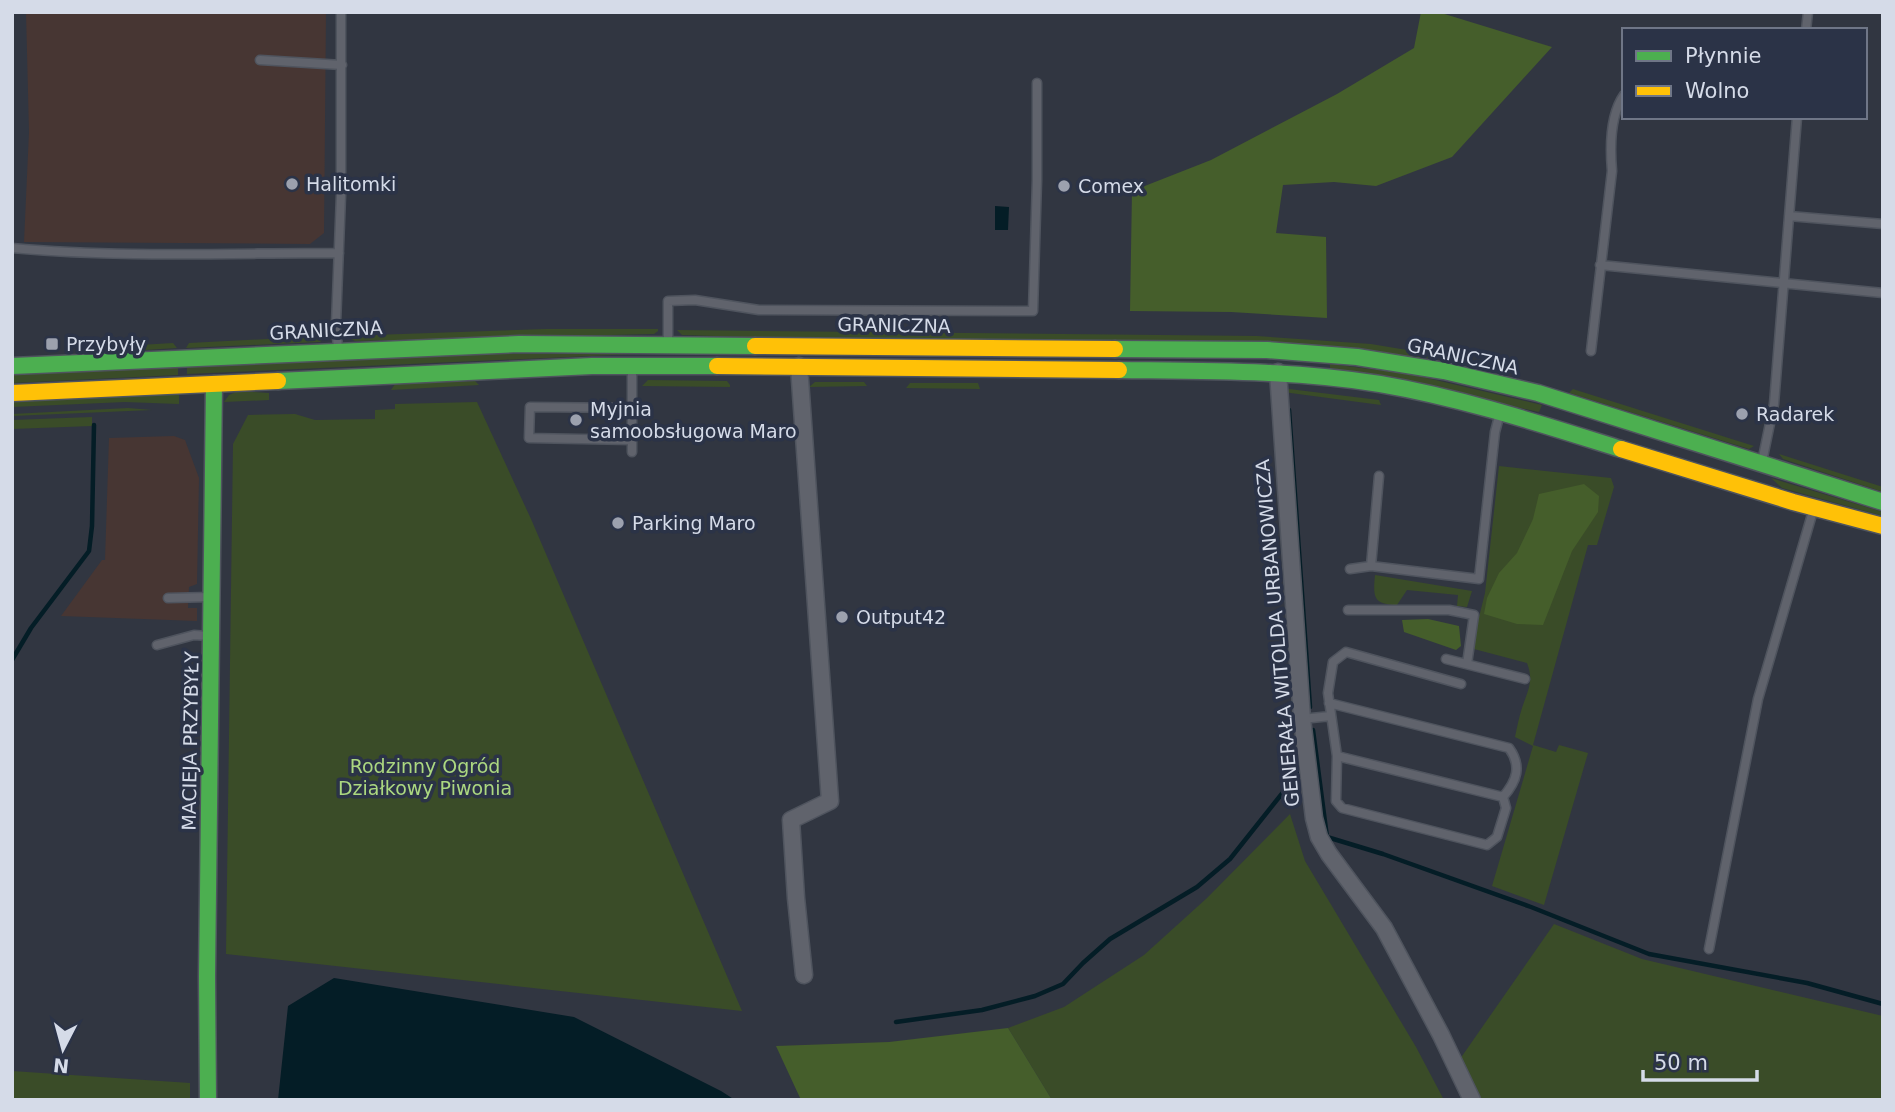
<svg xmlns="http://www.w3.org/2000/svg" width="1895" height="1112" font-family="'DejaVu Sans',sans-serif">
	<rect width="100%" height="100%" fill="#313641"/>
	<path fill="#473633" d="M26,12H326L324,233L310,244L24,242L29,132Z
		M174,436L185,440L199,478L197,584L189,587L188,608H197V621L61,616L102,560H105L109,438Z"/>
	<path fill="#3a4c28" d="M546,329H658V331L654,334L355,341L345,336Z
		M677,330L1257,336L1371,344L1449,357L1428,358L682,335Z
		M327,336L320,342L186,348L189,343Z
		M173,343L177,348L145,350L106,347Z
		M460,354H635L187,374V367Z
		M1330,364L1410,374L1542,405L1539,412L1330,368Z
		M178,367V375L12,383V375Z
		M648,380L727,381L730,385V387L642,386Z
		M475,381L479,385L391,390L395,384Z
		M815,382H864L867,386L809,387Z
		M910,383H978L980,389L906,388Z
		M1289,389L1379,400L1381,405L1283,392Z
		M1573,389L1576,390L1754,446L1749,449L1569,393Z
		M238,391L269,393V400L224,402L229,395Z
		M179,394V404L125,402L12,407V402Z
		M477,402L531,519L742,1011L226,954L233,444L248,415L295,414L315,420L375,419V410L395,409V404Z
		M128,408L152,410L12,416V414Z
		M92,417V426L12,429V420Z
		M1779,454L1883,487V492L1783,459Z
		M1499,466L1611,478L1614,487L1597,545H1588L1533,745L1556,752L1559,745L1588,753L1544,905L1492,886L1533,746L1515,737C1517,727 1519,717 1522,708C1528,690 1534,681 1527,663L1474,649L1473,641L1485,593Z
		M1771,478L1883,512V516L1782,488Z
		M1375,575L1472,591L1467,607L1457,606L1458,595L1407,590L1397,605C1373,604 1373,597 1375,575Z
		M1290,814L1305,861L1416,1047L1444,1100H1052L1008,1028L1064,1007L1144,955L1207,898Z
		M1554,924L1642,959L1883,1016V1100H1482L1460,1059Z
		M12,1071L190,1083V1100H12Z"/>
	<path fill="#455e2b" d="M1421,12H1438L1552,47L1452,157L1376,186L1334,182L1283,185L1276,233L1326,237L1327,318L1231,312L1130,311L1132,191L1211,160L1337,94L1414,48Z
		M1584,484L1599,496L1598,512L1572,551L1543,625L1517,624L1484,614L1487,598L1499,573L1517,553L1533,519L1539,494Z
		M1428,619L1459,626L1461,646L1456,650L1404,632L1402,620Z
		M1008,1028L1052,1100H801L776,1046L889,1042Z"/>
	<path fill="#041d26" d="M995,206L1009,207L1008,230H995Z
		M334,978L574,1017L721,1091L735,1100H278L288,1006Z"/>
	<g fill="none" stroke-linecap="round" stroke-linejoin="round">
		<path stroke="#041d26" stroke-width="4.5" d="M1289,410L1310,707
			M12,660L31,628L89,551L92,526L94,425
			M1313,730L1327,837L1383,854L1531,907L1649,954L1807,983L1883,1004
			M896,1022L982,1010L1035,996L1063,984L1083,963L1110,939L1197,887L1230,859L1300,771"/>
		<g stroke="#4f545e" stroke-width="11">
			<path id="lane" d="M1806,30L1808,12
				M260,60L342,65
				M1789,216L1883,224
				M12,248C120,258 230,253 339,253
				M1600,265L1883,293
				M668,344V301L695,300L759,310L1033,311L1037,180V83
				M338,349L336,324L341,195V12
				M1591,351L1612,171C1610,148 1610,115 1624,95
				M632,369V452
				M632,440L529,438L530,407L632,408
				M1762,462L1774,404L1797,117
				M1371,566L1379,476
				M1350,569L1371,566L1479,579L1495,432L1500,413
				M168,598L210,597
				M1348,610H1449L1474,615L1467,664
				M157,645L194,635L209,636
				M1446,659L1525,679
				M1329,703L1509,748C1522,766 1517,781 1503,797L1506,808L1497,837L1487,845L1342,808L1336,801L1337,756L1328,693L1333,662L1346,652L1461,684
				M1302,719L1331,716
				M1337,756L1503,797
				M1709,949L1758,699L1813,511"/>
		</g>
		<g stroke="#4f545e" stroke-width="19">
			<path id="street" d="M799,366L830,801L791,820L796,898L804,975
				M1278,372L1302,719L1314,818L1319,837L1329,854L1384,928L1441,1035L1472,1100"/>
		</g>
		<g stroke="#4f545e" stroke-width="19">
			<path id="fast" d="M1115,349L1267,350L1357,357L1444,371L1538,393L1883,502
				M12,366L519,344L755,346
				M1119,370C1206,371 1293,370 1380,384C1462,398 1541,424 1621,449
				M278,381L592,366H717
				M208,1100L207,977L214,384"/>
		</g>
		<g stroke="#4f545e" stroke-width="19">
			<path id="slow" d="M755,346L1115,349
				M717,366L1119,370
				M12,393L278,381
				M1621,449L1793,502L1883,526"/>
		</g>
		<use href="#lane" stroke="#60636c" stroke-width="8"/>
		<use href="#street" stroke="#60636c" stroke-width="16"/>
		<use href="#fast" stroke="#4caf50" stroke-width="16"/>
		<use href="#slow" stroke="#ffc107" stroke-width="16"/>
	</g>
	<g fill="#9ca1ae" stroke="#2b3347" stroke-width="2.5">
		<circle cx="292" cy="184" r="7"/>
		<circle cx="1064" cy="186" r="7"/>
		<rect x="45" y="337" width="14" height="14" rx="3.5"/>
		<circle cx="1742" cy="414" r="7"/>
		<circle cx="576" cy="420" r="7"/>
		<circle cx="618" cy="523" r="7"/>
		<circle cx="842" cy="617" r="7"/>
	</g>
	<g text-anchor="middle" stroke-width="7" stroke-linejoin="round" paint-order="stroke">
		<g font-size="19" fill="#d5dbe8" stroke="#2b3347" text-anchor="start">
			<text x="306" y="191">Halitomki</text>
			<text x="1078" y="193">Comex</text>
			<text x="66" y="351">Przybyły</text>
			<text x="590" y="416">Myjnia<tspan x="590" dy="22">samoobsługowa Maro</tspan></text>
			<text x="1756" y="421">Radarek</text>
			<text x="632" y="530">Parking Maro</text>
			<text x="856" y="624">Output42</text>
		</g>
		<g font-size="19" fill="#d5dbe8" stroke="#2b3347">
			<text transform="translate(894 325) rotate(1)" y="7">GRANICZNA</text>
			<text transform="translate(326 330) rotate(-3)" y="7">GRANICZNA</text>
			<text transform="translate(1463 356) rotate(12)" y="7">GRANICZNA</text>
			<text transform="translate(1277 633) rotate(-95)" y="7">GENERAŁA WITOLDA URBANOWICZA</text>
			<text transform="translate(190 741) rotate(-89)" y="7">MACIEJA PRZYBYŁY</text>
		</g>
		<g font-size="19" fill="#acd880" stroke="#2b3347">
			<text x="425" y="773">Rodzinny Ogród<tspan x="425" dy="22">Działkowy Piwonia</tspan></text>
		</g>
	</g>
	<rect width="1895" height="1112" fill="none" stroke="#d5dbe8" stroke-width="28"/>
	<rect x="1622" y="28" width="245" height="91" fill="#2b3347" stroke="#6f7687" stroke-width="2"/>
	<rect x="1636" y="51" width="35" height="10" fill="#4caf50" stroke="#6f7687" stroke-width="2"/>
	<text x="1685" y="63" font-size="21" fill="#d5dbe8">Płynnie</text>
	<rect x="1636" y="86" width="35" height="10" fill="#ffc107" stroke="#6f7687" stroke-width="2"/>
	<text x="1685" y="98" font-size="21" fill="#d5dbe8">Wolno</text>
	<g transform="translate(63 1049) rotate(186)" stroke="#2b3347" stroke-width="5" paint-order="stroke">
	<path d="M0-5L12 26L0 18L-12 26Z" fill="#d5dbe8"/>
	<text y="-10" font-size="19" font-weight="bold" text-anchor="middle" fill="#d5dbe8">N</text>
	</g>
	<path d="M1643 1070v10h114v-10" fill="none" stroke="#d5dbe8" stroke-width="3.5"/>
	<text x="1654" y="1070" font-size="21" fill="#d5dbe8" stroke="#2b3347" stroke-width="5" paint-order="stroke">50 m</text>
</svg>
